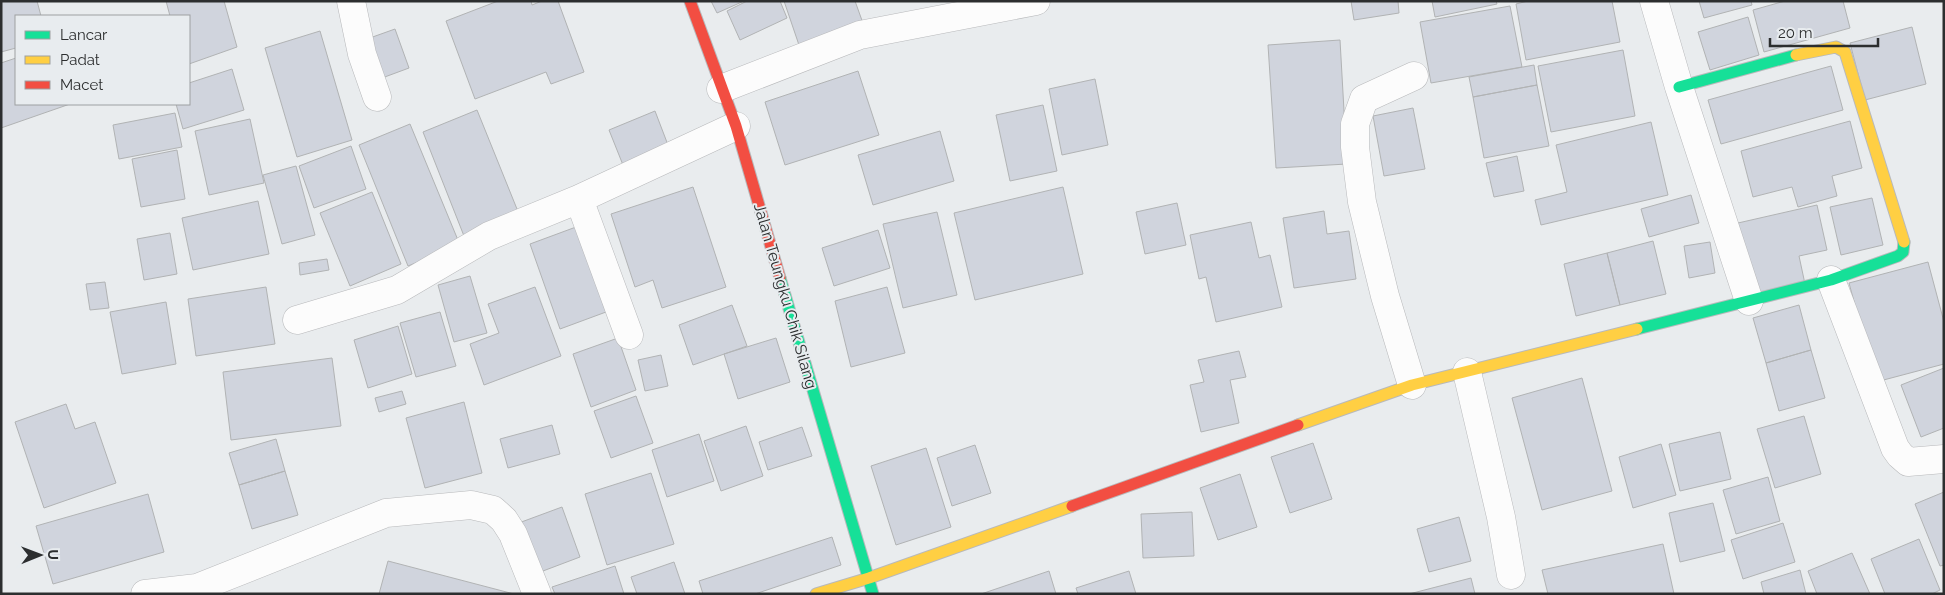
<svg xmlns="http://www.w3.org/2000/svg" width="1945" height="595" font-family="Raleway,sans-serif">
	<rect width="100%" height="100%" fill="#e9ecee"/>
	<path fill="#d0d4dd" stroke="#b1b3b4" d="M1,1H37L41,16H16V48L1,52Z
		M166,1H224L237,47L189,64V16H170Z
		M498,1H531L532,5L542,1H558L584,72L551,84L546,72L475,99L446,21Z
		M711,1H744L717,13Z
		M747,1H780L787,18L740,40L727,11Z
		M784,1H855L864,26L800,48Z
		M1351,1H1398L1399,13L1354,20Z
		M1432,1H1496L1497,4L1435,17Z
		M1528,1H1612L1620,42L1526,60L1516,4Z
		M1699,1H1751L1752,5L1704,18Z
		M1785,1H1843L1850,28L1764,52L1753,10Z
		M1510,6L1522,67L1431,83L1420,22Z
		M1748,17L1759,55L1710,70L1698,32Z
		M1912,27L1926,84L1865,100L1850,43Z
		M395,29L409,68L382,78L367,39Z
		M320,31L352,140L297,157L265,48Z
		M1340,40L1347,164L1276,168L1268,45Z
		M1623,50L1635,116L1551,132L1538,66Z
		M16,58V104H70L1,128V63Z
		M1534,65L1537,85L1473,97L1469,77Z
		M1831,66L1843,110L1721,144L1708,100Z
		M232,69L244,110L183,129L176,104H189V83Z
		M858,71L879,135L785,165L765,102Z
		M1095,79L1108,145L1062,155L1049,89Z
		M1537,85L1549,146L1484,158L1473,97Z
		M1043,105L1057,171L1010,181L996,115Z
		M1413,108L1425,169L1384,176L1373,116Z
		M477,110L519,214L464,236L423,132Z
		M655,111L668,145L623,165L609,130Z
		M175,113L182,147L119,159L113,125Z
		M250,119L264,183L209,195L195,131Z
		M1850,121L1862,168L1832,176L1837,196L1798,207L1792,187L1753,197L1741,151Z
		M1651,122L1668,195L1541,225L1535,200L1567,192L1556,145Z
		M410,124L460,245L408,266L359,145Z
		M940,131L954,181L873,205L858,155Z
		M351,146L366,189L314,208L299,166Z
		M177,150L185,199L141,207L132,159Z
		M1517,156L1524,191L1494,197L1486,163Z
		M296,166L315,235L282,244L263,175Z
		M693,187L726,287L662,308L653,280L635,287L611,214Z
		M1063,187L1083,274L975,300L954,213Z
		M372,192L401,264L350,286L320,213Z
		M1691,195L1699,223L1649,237L1641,209Z
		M1872,198L1883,245L1841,255L1830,207Z
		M258,201L269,254L193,270L182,218Z
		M1177,203L1186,245L1145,254L1136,212Z
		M1817,205L1827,250L1799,256L1805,284L1756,296L1738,223Z
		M1324,211L1327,234L1349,231L1356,279L1294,288L1283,218Z
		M937,212L957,295L903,308L883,224Z
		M1251,222L1259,258L1270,255L1282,307L1216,322L1206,277L1199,279L1190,235Z
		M576,227L606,312L560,329L530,244Z
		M878,230L890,268L834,286L822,248Z
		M170,233L177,274L144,280L137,239Z
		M1653,241L1666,294L1620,305L1607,253Z
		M1710,242L1715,273L1689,278L1684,246Z
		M1607,253L1620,305L1576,316L1564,264Z
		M327,259L329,270L300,275L299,263Z
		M1928,262L1944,322V364L1876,382L1849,283Z
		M470,276L487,333L454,342L438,285Z
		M105,282L109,308L90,310L86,284Z
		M266,287L275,344L196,356L188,299Z
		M535,287L561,356L484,385L470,344L499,333L488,304Z
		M887,287L905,353L851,367L835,301Z
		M166,302L176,364L122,374L110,312Z
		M732,305L747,346L693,365L679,325Z
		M1799,305L1811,350L1766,363L1753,318Z
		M440,312L456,366L416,377L400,323Z
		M398,326L412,374L368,388L354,340Z
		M618,338L636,390L591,407L573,354Z
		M776,338L790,382L738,399L724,354Z
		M1811,350L1825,398L1779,411L1766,363Z
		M1239,351L1246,377L1230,380L1239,423L1201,432L1190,385L1204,382L1198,360Z
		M661,355L668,386L645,391L638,360Z
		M332,358L341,426L231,440L223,372Z
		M1944,368V428L1921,437L1901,385Z
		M1582,378L1612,491L1542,510L1512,398Z
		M402,391L406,404L379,412L375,398Z
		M636,396L653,443L611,458L594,411Z
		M464,402L482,473L425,488L406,418Z
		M66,404L75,429L95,422L116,483L44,508L15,422Z
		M1804,416L1821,474L1775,488L1757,429Z
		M552,425L560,454L508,468L500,439Z
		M746,426L763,476L721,491L704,441Z
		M802,427L812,456L768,470L759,442Z
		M1720,432L1731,479L1680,491L1669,444Z
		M699,434L714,481L667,497L652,450Z
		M276,439L285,471L239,485L229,453Z
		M1313,443L1332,499L1290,513L1271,457Z
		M1661,444L1676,495L1633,508L1619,457Z
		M975,445L991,493L952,506L937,458Z
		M926,448L951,527L896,545L871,466Z
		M285,471L298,515L252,529L239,485Z
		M651,473L674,544L607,565L585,494Z
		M1240,474L1257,527L1218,540L1200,488Z
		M1768,477L1780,521L1736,534L1723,490Z
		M1944,492V565L1940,566L1915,504Z
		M148,494L164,552L53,584L36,526Z
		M1713,503L1725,551L1680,562L1669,513Z
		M562,507L580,557L535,574L516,524Z
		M1192,512L1194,556L1143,558L1141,514Z
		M1459,517L1471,561L1429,572L1417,529Z
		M1783,523L1795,562L1743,579L1731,540Z
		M832,537L841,565L755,594H703L699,581Z
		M1919,539L1940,590L1932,594H1885L1871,559Z
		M1663,544L1674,594H1548L1542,570Z
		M1852,553L1870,594H1817L1808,571Z
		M388,561L514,594H379Z
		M674,562L685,594H637L631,577Z
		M615,566L624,594H555L552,587Z
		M1800,570L1806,594H1764L1761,582Z
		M1049,571L1056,594H981Z
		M1129,571L1136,594H1078L1076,588Z
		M1471,578L1475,594H1409Z"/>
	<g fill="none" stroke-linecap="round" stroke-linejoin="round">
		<g stroke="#b8b9bb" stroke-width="29">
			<path id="street" d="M351,1L362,54L377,97
				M1654,1L1679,87L1749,301
				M721,89L860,35L1036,1
				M579,199L629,335
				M1831,280L1895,448L1900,455L1908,462L1944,459
				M297,320L397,290L489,236L579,199L736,126
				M1467,372L1501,517L1511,575
				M1412,385L1385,296L1362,202L1355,147V124L1364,99L1414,76
				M145,594L197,588L386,513L471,505L493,510L504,520L513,534L537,594"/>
		</g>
		<g stroke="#b8b9bb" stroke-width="13">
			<path id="fast" d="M1679,87L1796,55
				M780,278L873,594
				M1637,329L1831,280L1898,256L1903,252L1904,242"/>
		</g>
		<g stroke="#b8b9bb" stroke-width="13">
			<path id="slow" d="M1796,55L1836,47L1845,52L1904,242
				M1298,425L1412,385L1637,329
				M816,594L869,578L1072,506"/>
		</g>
		<g stroke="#b8b9bb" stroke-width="13">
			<path id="jam" d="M690,1L736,126L780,278
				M1072,506L1298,425"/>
		</g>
		<use href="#street" stroke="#fcfcfc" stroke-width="28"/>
		<use href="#fast" stroke="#16e098" stroke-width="11"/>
		<use href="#slow" stroke="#ffcf43" stroke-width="11"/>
		<use href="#jam" stroke="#f24e42" stroke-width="11"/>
	</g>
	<g text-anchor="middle" stroke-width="4" stroke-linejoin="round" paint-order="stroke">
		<g font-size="16" fill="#2c2e2f" stroke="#e8ecef">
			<text transform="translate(786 296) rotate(74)" y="6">Jalan Teungku Chik Silang</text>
		</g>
	</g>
	<rect width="1945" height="595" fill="none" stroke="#2c2e2f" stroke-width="5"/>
	<rect x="15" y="15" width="175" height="90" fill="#e8ecef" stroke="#9da0a2"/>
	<rect x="25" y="31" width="25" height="8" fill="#16e098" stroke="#9da0a2"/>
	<text x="60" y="40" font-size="15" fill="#2c2e2f">Lancar</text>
	<rect x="25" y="56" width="25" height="8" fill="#ffcf43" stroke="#9da0a2"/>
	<text x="60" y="65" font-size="15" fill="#2c2e2f">Padat</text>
	<rect x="25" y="81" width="25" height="8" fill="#f24e42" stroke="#9da0a2"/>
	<text x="60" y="90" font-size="15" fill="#2c2e2f">Macet</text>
	<g transform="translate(40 555) rotate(89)" stroke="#e8ecef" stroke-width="4" paint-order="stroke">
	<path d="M0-4L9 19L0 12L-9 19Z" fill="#2c2e2f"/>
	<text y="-8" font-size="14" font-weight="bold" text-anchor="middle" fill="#2c2e2f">U</text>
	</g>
	<path d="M1770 38v8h108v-8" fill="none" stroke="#2c2e2f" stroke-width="2.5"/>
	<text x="1778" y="38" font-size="15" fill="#2c2e2f" stroke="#e8ecef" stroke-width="4" paint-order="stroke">20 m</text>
</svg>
